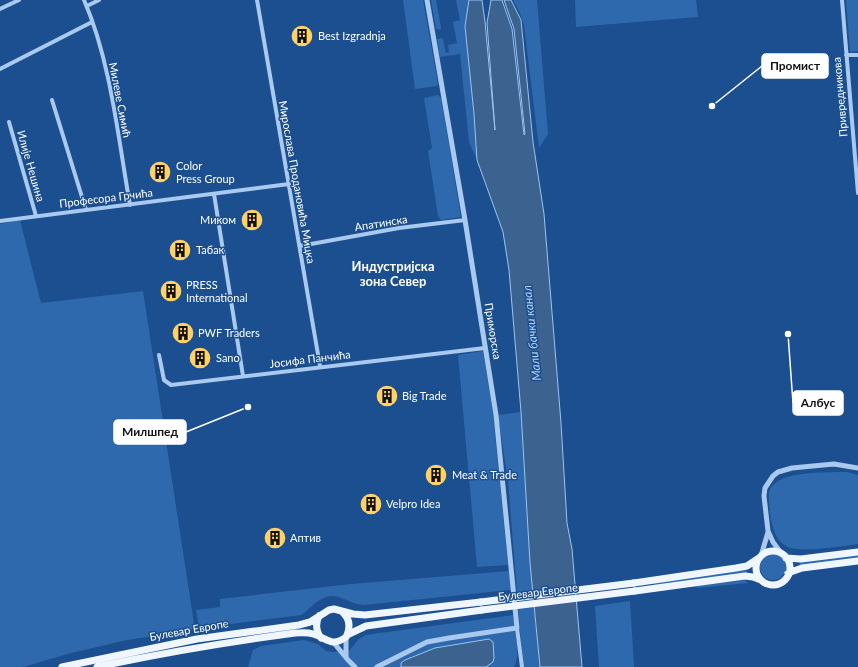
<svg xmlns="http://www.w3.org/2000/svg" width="858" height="667" font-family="Lato,sans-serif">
	<rect width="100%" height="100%" fill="#1b4f8f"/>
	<path fill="#2e69ad" d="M403,0H423L438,83L437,86L415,89Z
		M431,0H436L441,28L440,30L436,29Z
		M456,0H469L465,26L474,114L477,160L469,142L460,54L440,57L437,39L442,38L443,40L446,53L449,52L448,45L457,43L453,22L460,20Z
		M513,0H537L548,134L539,148L524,25L520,13Z
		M575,0H696L698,17L576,27Z
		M846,0H858V51L850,52Z
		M438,95L441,98L461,217L441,220L438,216L428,151L432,148L424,98Z
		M20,220L41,303L143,291L195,630L127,640L71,653L23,667H0V224Z
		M483,351L493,414L508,565L477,567L458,355Z
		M521,412L530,563L540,667H523L508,481L498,415Z
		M836,472H847L858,475V544C843,546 800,553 788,547C776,541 774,532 771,520C770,513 768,498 769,492C775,471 819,473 836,472Z
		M760 567a13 13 0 1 1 26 0a13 13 0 1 1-26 0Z
		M858,555V558L800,566L799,562Z
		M747,569V573L712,579L654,586V582Z
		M509,571L511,590L364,605C360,604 355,604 351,602C337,597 334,592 318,601C312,605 308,611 301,615L199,628L196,610L220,607V599L351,584Z
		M745,580L748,583L698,588L694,586Z
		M630,601L634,667H599L595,606Z
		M513,615C515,629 521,656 514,667H485H486L415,655L401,663V667H248L253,650L261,646L304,640L318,644L326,651L333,652L349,651L358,640L365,635Z"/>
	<path fill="#3c6290" stroke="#9cc4f0" d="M469,0H482L485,22L495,130L487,23L491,0H502L512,29L524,135L525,134L514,29L504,0H511L521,20L533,142L544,214L561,423L567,523L572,549L582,667H540L530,563L521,412L509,270L503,232L477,160L474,114L465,26Z
		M489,639L493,642L494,658L493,662L486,667H401V663L405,660L435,648Z"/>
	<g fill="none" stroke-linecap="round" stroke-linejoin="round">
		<path stroke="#a9c9ee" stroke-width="4" d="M84,0C111,62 118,138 130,205
			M257,0L320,366
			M842,0L858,193
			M87,6L99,0
			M0,9L19,0
			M846,55H858
			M0,69L92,22
			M52,100L86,210
			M9,122L36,216
			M214,194L243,376
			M0,221L289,184
			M300,246L399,228L465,220
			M159,355L164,380L171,385L485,348
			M517,628L522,667"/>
		<path stroke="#a9c9ee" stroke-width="5" d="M781,553L773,542L768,531L764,496L765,488L773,476L778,472L792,468L834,464L858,468
			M761,556L768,532
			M346,637V656
			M334,643L348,660L355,667
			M377,667L427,642L449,638L517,628L496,415L465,220L427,0"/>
		<path stroke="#f0f6ff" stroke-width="7" d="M756 568a17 17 0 1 1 34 0a17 17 0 1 1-34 0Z
			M786,558L801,559L858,552
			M788,573L802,568L858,561
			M634,583L736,568L747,566L759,558
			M635,591L745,576L753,577L761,580
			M341,611C349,617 351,625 347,635
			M319,616C315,624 316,631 321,638
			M347,635L366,626L482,610
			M62,667L197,639L299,625L310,622L329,610L334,609L353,614L365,615L481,602
			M97,667C162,653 228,642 295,633C301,633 307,632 313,634C327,638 331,648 346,637"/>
		<path stroke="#f0f6ff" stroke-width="7" d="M481,602L634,583
			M482,610L635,591"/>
	</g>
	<defs>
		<g id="building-disc" transform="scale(1.15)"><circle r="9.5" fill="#ffd166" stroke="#1b4f8f"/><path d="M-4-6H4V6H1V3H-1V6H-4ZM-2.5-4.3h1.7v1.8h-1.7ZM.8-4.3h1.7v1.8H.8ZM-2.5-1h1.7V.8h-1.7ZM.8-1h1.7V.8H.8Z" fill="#111"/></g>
	</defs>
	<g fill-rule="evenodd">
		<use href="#building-disc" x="302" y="36"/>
		<use href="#building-disc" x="160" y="172"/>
		<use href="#building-disc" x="252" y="220"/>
		<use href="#building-disc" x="180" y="250"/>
		<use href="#building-disc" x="171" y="291"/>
		<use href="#building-disc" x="183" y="333"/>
		<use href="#building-disc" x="200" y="358"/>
		<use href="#building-disc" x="387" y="396"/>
		<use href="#building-disc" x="436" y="475"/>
		<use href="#building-disc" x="371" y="504"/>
		<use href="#building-disc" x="275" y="538"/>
	</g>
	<g text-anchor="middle" stroke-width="3" stroke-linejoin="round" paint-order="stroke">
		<g font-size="11" fill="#fff" stroke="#1b4f8f" text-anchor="start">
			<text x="318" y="40">Best Izgradnja</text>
			<text x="176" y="170">Color<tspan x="176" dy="13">Press Group</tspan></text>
			<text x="236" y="224" text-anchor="end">Миком</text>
			<text x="196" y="254">Табак</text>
			<text x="186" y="289">PRESS<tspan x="186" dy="13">International</tspan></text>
			<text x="198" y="337">PWF Traders</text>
			<text x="216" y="362">Sano</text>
			<text x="402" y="400">Big Trade</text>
			<text x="452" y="479">Meat &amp; Trade</text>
			<text x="386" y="508">Velpro Idea</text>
			<text x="290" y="542">Аптив</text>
		</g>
		<g font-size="11" fill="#fff" stroke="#1b4f8f">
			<text transform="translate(840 97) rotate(-95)" y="4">Привредникова</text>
			<text transform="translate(120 100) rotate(79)" y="4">Милеве Симић</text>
			<text transform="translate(31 166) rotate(74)" y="4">Илије Нешина</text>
			<text transform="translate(297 182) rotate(80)" y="4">Мирослава Продановића Мицка</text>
			<text transform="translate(106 198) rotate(-7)" y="4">Професора Грчића</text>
			<text transform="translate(381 223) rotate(-9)" y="4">Апатинска</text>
			<text transform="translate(493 331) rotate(81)" y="4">Приморска</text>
			<text transform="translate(310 359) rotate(-7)" y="4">Јосифа Панчића</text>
			<text transform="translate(538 592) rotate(-7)" y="4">Булевар Европе</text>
			<text transform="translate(189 630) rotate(-10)" y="4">Булевар Европе</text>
		</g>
		<g font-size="12" font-style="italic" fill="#b5d3f5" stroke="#1b4f8f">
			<text transform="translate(532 333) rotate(-96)" y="4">Мали бачки канал</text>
		</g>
		<g font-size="13" font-weight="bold" fill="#fff" stroke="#1b4f8f">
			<text x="393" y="271">Индустријска<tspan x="393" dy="15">зона Север</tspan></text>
		</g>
	</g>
	<path fill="none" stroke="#fff" stroke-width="1.5" d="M712 106L762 66M788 334L793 403M248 407L186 432"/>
	<g fill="#fff" stroke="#1b4f8f" stroke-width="1.5">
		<circle cx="712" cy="106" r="4"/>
		<circle cx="788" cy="334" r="4"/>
		<circle cx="248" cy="407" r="4"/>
	</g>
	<g fill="#fff" stroke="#fff" stroke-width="1.5">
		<rect x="762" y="54" width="66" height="24" rx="4"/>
		<rect x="793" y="391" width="50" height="24" rx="4"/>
		<rect x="114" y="420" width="72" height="24" rx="4"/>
	</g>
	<g font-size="12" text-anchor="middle" font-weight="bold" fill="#111">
		<text x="795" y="70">Промист</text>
		<text x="818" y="407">Албус</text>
		<text x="150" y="436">Милшпед</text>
	</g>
</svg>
